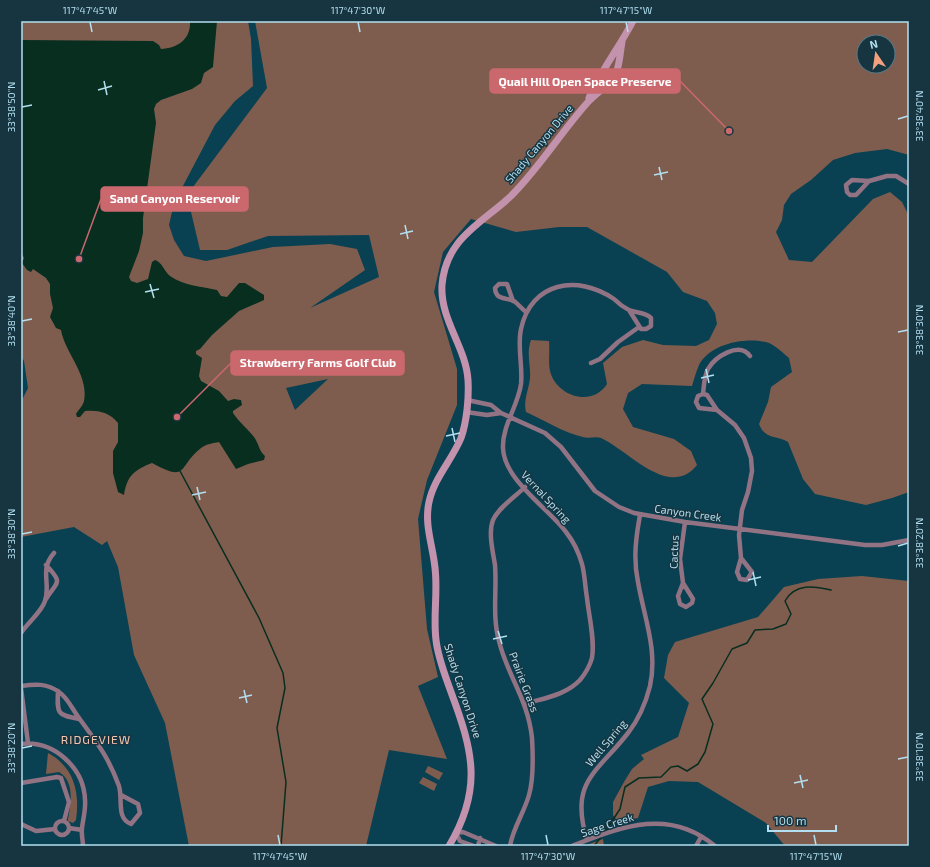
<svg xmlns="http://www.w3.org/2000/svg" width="930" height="867" font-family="'Exo 2',sans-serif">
	<rect width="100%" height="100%" fill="#094152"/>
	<path fill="#7f5d4e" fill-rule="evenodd" d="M21,21H248L251,39L253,86L235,101L215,125L174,203L169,225L174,240L184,256L206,261L273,247L330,244L357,249L365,270L310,308L379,277L369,235L268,236L227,250H200L187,195L267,88L255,21H909V155L887,149L855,153L833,160L811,180L791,194L784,205L782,220L776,232L789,260L812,262L873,199L890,192L902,202L909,216V492L892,498L866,505L815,494L803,479L788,442C776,435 765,440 759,424L768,402L771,387L792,372L789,358C783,353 776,346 769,343C748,336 710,343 699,365C696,372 694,379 692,386L642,384L628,393L623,409L633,427L674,439L691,451L697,465C669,500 628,450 601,438C596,436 588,439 583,437C564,433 544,420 526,412C523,401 529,389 530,378C531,365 526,353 531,340L549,341C550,350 548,362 550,371C556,396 592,408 607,384L603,363L622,347L643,340L663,345L696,346L709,340L717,324L715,313L707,301L683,292L667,272L587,227H559L516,232L471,219L443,252L434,292L457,369V405L427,480L418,519L427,629L438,677L418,686L447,759L389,750L366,846H189L165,723L134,655L118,567L107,541L102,545L74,527L21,537V402L28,388L24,361L21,355ZM864,42H888V66H864ZM328,379L295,410L286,388Z
		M862,576L909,581V846H785L766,823L698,782L669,781L648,787L638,818L618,822L613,815V802L624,782L632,769L644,759L641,755L678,737L689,703L664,678L668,655L675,642L758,617L784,587L818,579Z
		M48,753C74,767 80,792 76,820L73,823L68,821V819C71,804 75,781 59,772L46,774Z
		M428,766L443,773L439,780L425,772Z
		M423,777L437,784L434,791L419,783Z
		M603,839L604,846H584Z"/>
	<path fill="#082e20" d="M190,21H217L213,67L204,73L201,83L192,89L161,100L156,104L154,109L156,123L143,218V233L139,251L129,277L131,281L137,283L148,279L152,262L155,260C162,262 164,271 170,276C184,286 200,286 217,290L221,296L227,297L239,283H245L264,295V300L239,311L212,335L200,349L196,351V354L202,358L199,376L201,381L219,391L228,401L234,399L241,400L242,405L233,411V413C239,422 248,429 254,437C259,444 259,451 265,456L264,460L248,464L236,469L219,442C214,443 206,444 201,448C177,467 189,483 152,463C134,470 127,476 124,495L118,492L113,473V451L118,442V423C109,412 98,410 85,411L80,417H77L76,414C78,410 83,406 84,401C89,375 65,353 61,330L56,328L50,317L53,308L50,294V284L46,278L33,269L31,272L27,270L22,263L24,258L21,252V40L153,41L159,45L161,49C178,48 191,39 190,21Z"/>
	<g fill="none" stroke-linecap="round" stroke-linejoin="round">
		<path stroke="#082e20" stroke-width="1.5" d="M180,471L259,618L283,673L285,688L277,728L286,782L281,846
			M605,832L620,809L625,787L639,778L661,777L671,767L678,766L687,771L698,764L705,752L713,724L702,699L713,683L732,649L747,643L755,630L773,629L786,624L791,614L785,601C795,583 814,586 831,590
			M594,846L601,837"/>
		<path stroke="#927384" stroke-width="4.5" d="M869,181L856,195H850L847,192L846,185L852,180L869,181L887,176H896L909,184
			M513,301L507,284H499L495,288C496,301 506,297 514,301C518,304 522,309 526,312
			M591,363L600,359L618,342L639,327
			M703,394C704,386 704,376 708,369C715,357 739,341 750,356
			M467,400L491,405L501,413L545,433L561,447L595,491L619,507L634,513L685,522L865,545H882L909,540
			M717,410L699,408L696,402L698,396L703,394L707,395L717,410L735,425L744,438L751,458L752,471L748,492L742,510L739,535L741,558L737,572L740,579L747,580L752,572L741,558
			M466,412L487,415L501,413
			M683,583L678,596L680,604L686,607L692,603L693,599L683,583L680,559L685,522
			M46,599C57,581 64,584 46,565
			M21,633C28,622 41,613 45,601C51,583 39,570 54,553
			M21,686C35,684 47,683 59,692C68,698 72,709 79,718C97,743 108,756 119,786C123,800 116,818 131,824L140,813L138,804L121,795
			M21,688L28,743
			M58,691C57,714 57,715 79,719
			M525,704C544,698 566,695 580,680C585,674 590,665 592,658C595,639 589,617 587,598C585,587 585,575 582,564C579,553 573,541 566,532C548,508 504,480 503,448C502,426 518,406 521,384C523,366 517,347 521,329C531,282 577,274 614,299C618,303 623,307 629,310C636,313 646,312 651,318V326L646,329H641L629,310
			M21,744C54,740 84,768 85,800C86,809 83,819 82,828C81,834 83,840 83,846
			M21,783L57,777L61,778L69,802L64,821
			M55 828a7 7 0 1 1 14 0a7 7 0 1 1-14 0Z
			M21,824L36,831L55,829
			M69,828L82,830
			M587,840C569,781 597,773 628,733C639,719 646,702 650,686C658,650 644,617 638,582C633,559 636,537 640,515
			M474,846L460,841L456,833L463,832L496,846
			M478,846L480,838
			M510,846C513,828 524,813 529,795C534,778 533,755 532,738C528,699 507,675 499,641C492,616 497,590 495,565C493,552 488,533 493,520C499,507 515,497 525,487
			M572,846C621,827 669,807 715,846
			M696,846L701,837"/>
		<path stroke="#c392ad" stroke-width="7" d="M589,98C601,70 619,48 633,21
			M449,846C483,789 473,751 451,692C445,675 438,658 436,640C433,616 438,592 435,568C433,546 424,525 429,502C434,478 452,460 461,438C467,421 469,397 468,380C466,347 440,320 442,285C446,238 481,224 511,196C540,167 561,132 588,102C597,92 610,85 616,73C620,64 620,52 622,42"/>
	</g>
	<path fill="none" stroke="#b3dff0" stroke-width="1.5" d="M90,22L92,32M358,22L360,32M626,22L628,32M104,81L107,95M98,90L112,86M22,107L32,105M898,119L908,116M659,167L662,180M654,175L668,172M405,225L408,239M400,234L413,231M150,284L154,298M145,292L159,289M22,321L32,319M898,332L908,330M706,369L709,383M701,378L714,375M452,428L455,442M446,436L460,433M197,487L200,500M192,495L206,492M22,534L32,532M898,546L908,543M753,572L756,586M748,580L761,577M498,631L502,644M493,639L507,636M244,690L247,703M239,698L252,695M22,748L32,746M898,759L908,757M800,775L803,788M794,783L808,780M278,835L280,845M546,835L548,845M814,835L816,845"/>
	<g text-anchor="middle" stroke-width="3" stroke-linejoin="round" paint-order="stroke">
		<g font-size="11" fill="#b3dff0" stroke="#173540">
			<text transform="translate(539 144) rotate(-50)" y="4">Shady Canyon Drive</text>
			<text transform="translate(546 497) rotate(47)" y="4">Vernal Spring</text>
			<text transform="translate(688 513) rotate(8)" y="4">Canyon Creek</text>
			<text transform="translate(674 552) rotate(-88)" y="4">Cactus</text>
			<text transform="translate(524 682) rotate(69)" y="4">Prairie Grass</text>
			<text transform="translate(463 691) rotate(72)" y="4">Shady Canyon Drive</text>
			<text transform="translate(606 743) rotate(-50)" y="4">Well Spring</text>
			<text transform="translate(607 825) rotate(-18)" y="4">Sage Creek</text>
		</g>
		<g font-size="12" letter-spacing="1" fill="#f6c8b4" stroke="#173540">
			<text x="96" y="744">RIDGEVIEW</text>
		</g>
	</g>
	<path fill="none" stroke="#ca686e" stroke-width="1.5" d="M729 131L680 81M79 259L101 199M177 417L231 363"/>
	<g fill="#ca686e" stroke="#173540" stroke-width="1.5">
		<circle cx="729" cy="131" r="4"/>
		<circle cx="79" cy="259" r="4"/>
		<circle cx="177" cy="417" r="4"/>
	</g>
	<g fill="#ca686e" stroke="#ca686e" stroke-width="1.5">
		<rect x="490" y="69" width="190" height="24" rx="4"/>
		<rect x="101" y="187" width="147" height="24" rx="4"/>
		<rect x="231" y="351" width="173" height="24" rx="4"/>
	</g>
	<g font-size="12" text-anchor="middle" font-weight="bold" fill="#fff">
		<text x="585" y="86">Quail Hill Open Space Preserve</text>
		<text x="175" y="203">Sand Canyon Reservoir</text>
		<text x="318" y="367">Strawberry Farms Golf Club</text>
	</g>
	<rect width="930" height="867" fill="none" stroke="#173540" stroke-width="44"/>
	<g transform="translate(876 54) rotate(347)"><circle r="19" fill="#173540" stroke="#557986"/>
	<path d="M0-3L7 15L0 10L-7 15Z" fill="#f1a17d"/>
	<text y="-6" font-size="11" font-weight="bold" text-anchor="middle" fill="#b3dff0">N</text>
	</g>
	<path d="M768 825v6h68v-6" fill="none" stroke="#b3dff0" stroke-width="2"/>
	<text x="774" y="825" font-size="12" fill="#b3dff0" stroke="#173540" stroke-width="3" paint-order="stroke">100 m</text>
	<rect x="22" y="22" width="886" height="823" fill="none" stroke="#b3dff0" stroke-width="1.5"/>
	<g font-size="10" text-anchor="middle" fill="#b3dff0">
		<text x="90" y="14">117°47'45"W</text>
		<text x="358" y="14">117°47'30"W</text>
		<text x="626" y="14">117°47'15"W</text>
		<text transform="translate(11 107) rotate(-90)" y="4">33°38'50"N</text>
		<text transform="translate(919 116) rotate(-90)" y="4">33°38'40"N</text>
		<text transform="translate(11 321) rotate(-90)" y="4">33°38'40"N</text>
		<text transform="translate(919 330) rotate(-90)" y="4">33°38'30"N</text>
		<text transform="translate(11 534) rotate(-90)" y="4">33°38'30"N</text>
		<text transform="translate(919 543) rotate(-90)" y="4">33°38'20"N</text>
		<text transform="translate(11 748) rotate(-90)" y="4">33°38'20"N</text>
		<text transform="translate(919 757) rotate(-90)" y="4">33°38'10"N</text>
		<text x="280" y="860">117°47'45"W</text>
		<text x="548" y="860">117°47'30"W</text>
		<text x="816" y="860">117°47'15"W</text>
	</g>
</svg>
